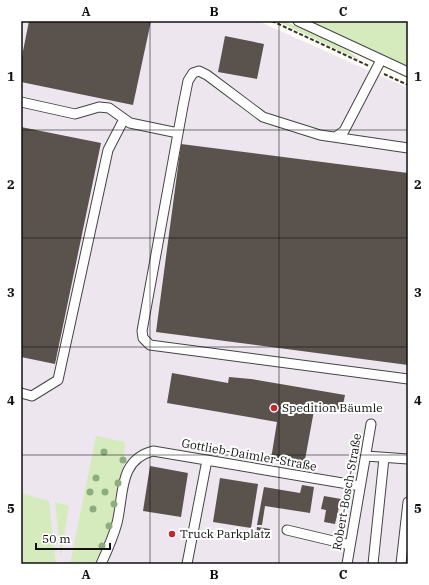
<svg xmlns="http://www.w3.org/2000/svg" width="429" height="585" font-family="'IBM Plex Serif',serif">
	<rect width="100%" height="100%" fill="#fffdf5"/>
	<path fill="#eee6ef" d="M21,21H258L408,88V564H21Z"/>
	<path fill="#d5ebbd" d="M277,21H284C299,28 352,48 359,60Z
		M309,21H408V67L400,64Z
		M96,436L125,442L123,468L113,521L109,538L97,564H70Z
		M21,493L49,501L56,564H21Z
		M55,502L69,506L61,557Z"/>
	<path fill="#5a524d" d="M29,21H151L133,105L21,82V61Z
		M225,36L264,44L257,79L218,72Z
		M21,127L101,143L55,364L21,357Z
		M181,144L408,173V365L156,332Z
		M172,373L228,383L229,377L251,379L345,395L342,410L315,405L304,465L271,459L277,422L167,403Z
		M150,466L188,473L181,517L143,511Z
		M220,478L258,484L251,528L213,522Z
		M302,485L314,487L310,513L265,506L262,525H257L264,487L300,493Z
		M324,496L341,499L335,524L324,522L326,510L321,509Z
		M257,527L270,529L268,537L256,535Z"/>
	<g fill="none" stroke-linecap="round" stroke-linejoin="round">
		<g stroke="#444" stroke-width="11">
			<path id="minor" d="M298,21L408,72
				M21,102L75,114L99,107L109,108L130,123L178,133
				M337,136L344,131L381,60
				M408,148L320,135L263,117L207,75L199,71L193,73L188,81L183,106L142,331L143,338L150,345L408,379
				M21,393L32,396L58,380L108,150L124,119
				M366,456L408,459
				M287,530L350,545
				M101,564C107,551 113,538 117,523C124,495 118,460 153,451L360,486
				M187,564L207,460
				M347,564L371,424
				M373,564L384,458
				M401,564L408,502"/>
		</g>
		<path stroke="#333" stroke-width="2" stroke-dasharray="4 2" stroke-linecap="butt" d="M272,21L369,66
			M384,74L408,85"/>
		<use href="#minor" stroke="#fff" stroke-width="9"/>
	</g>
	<g fill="#8dad7f">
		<circle cx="104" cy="452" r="3.5"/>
		<circle cx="123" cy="460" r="3.5"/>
		<circle cx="96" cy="478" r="3.5"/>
		<circle cx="118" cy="483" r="3.5"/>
		<circle cx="90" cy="492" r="3.5"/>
		<circle cx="105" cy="492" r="3.5"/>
		<circle cx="114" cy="504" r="3.5"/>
		<circle cx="93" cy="509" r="3.5"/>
		<circle cx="109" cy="526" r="3.5"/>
		<circle cx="102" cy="546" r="3.5"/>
	</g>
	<path fill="none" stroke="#111" stroke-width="1" stroke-opacity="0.55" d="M150,21V564M279,21V564M21,130H408M21,238H408M21,347H408M21,455H408"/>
	<g fill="#c4262e" stroke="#fff" stroke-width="1.5">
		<circle cx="274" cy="408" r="4"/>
		<circle cx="172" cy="534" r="4"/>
	</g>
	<g text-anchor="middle" stroke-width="4" stroke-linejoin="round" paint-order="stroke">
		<g font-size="12" fill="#111" stroke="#fff" text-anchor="start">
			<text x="282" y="412">Spedition Bäumle</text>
			<text x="180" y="538">Truck Parkplatz</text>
		</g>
		<g font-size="12" fill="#111" stroke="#fff">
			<text transform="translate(249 455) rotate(10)" y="4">Gottlieb-Daimler-Straße</text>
			<text transform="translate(347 492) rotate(-80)" y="4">Robert-Bosch-Straße</text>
		</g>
	</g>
	<rect width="429" height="585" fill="none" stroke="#ffffff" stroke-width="44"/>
	<path d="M36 543v6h74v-6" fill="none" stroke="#111111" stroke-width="2"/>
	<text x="42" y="543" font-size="12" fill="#111111" stroke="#ffffff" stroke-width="3" paint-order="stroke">50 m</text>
	<rect x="22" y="22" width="385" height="541" fill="none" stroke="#111" stroke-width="1.5"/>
	<g font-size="13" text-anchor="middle" font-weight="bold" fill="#111">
		<text x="86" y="16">A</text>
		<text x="214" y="16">B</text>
		<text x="343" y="16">C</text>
		<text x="11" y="81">1</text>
		<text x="418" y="81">1</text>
		<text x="11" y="189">2</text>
		<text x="418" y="189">2</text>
		<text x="11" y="297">3</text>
		<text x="418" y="297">3</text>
		<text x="11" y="405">4</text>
		<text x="418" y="405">4</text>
		<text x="11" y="513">5</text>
		<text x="418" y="513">5</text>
		<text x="86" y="579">A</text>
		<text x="214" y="579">B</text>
		<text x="343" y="579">C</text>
	</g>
</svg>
